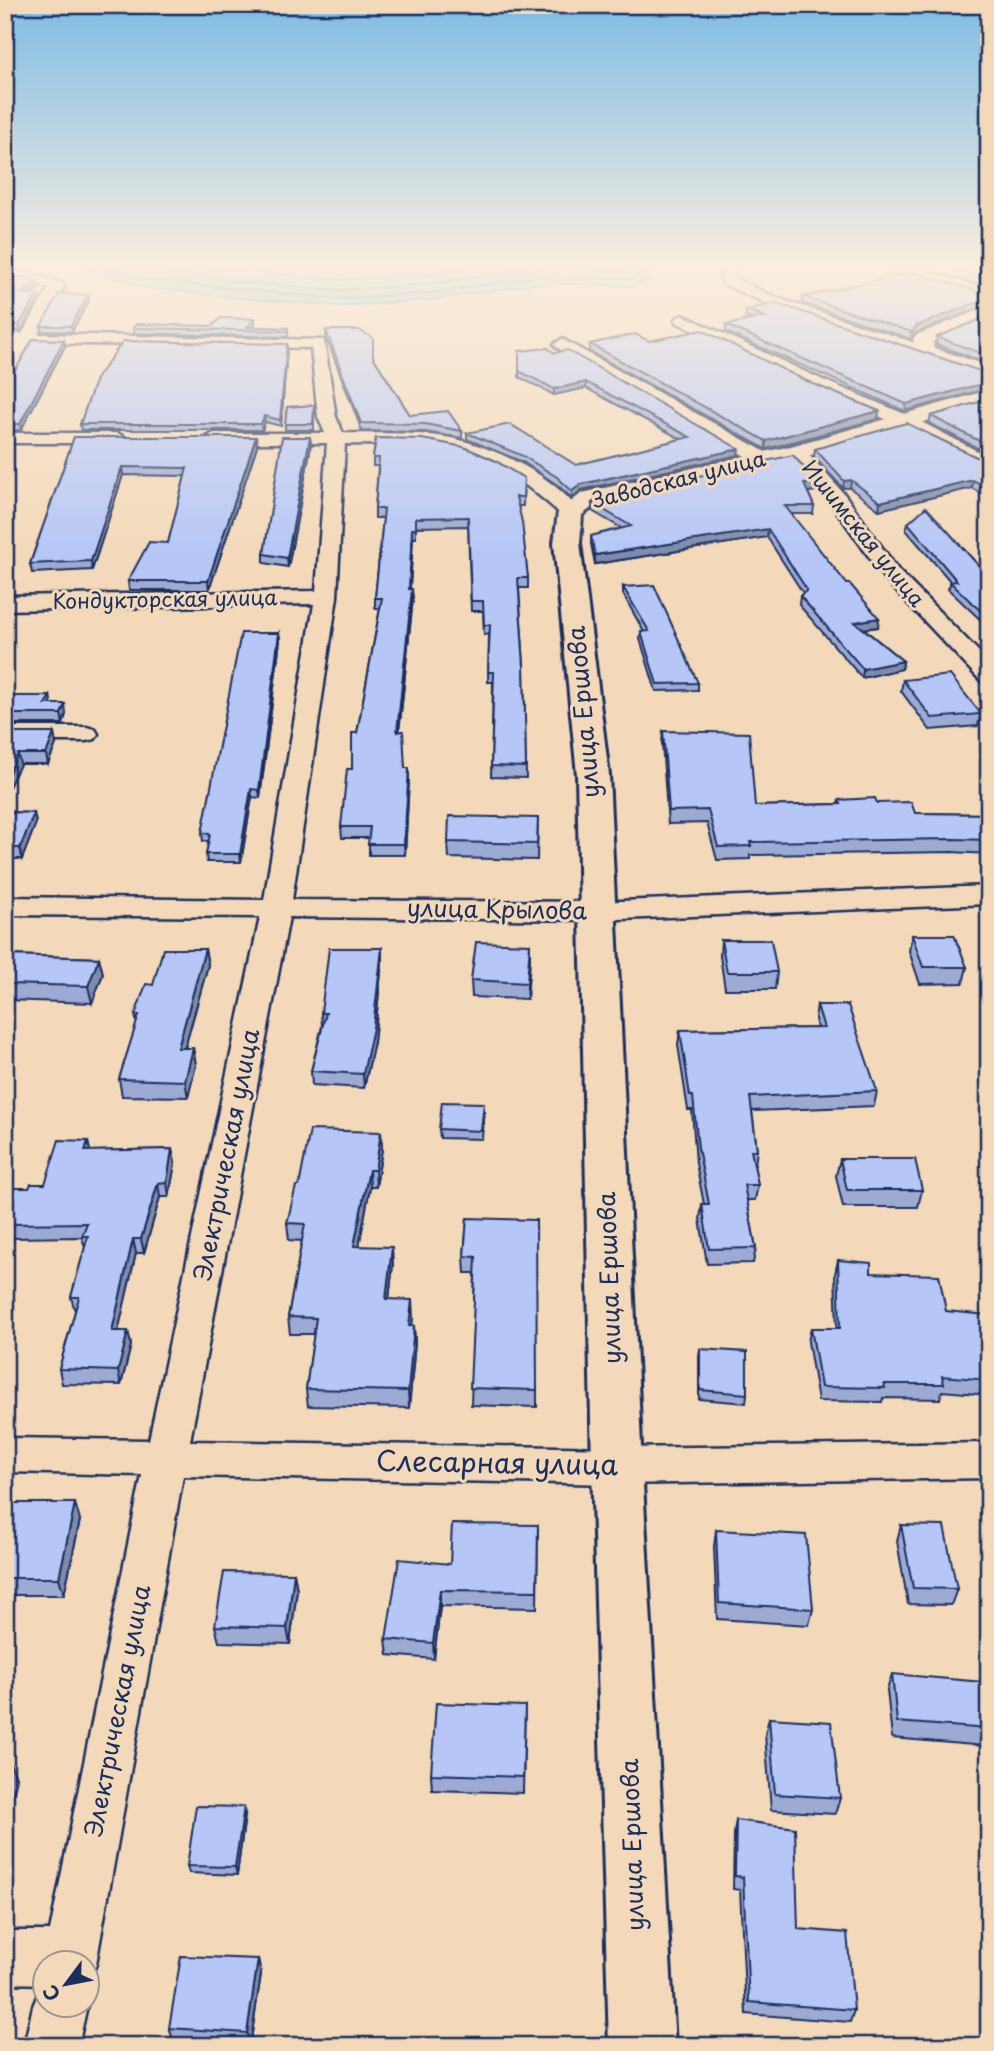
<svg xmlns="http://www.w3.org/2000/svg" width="994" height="2051" font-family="'Playpen Sans',sans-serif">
	<rect width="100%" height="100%" fill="#f3d9ba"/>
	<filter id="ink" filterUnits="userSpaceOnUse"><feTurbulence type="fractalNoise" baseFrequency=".0143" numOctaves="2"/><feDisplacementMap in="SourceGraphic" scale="14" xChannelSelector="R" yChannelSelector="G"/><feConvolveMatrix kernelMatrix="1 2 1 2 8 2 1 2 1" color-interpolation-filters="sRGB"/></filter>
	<g filter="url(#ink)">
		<path fill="#80c8e1" stroke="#588bad" stroke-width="2" d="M77,267H649L651,280L633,286L540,283L431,300L340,306L237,298L143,287Z"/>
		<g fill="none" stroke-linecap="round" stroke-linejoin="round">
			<path stroke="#436c92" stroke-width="2" d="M101,267L145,280L340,299L430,293L540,276L632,279L642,275V267
				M131,267L238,282L340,290L429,284L540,267L630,270L633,267
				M195,267L341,280L428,274L472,267"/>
			<g stroke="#1b2f5e" stroke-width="5">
				<path id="street" d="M5,267L63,283L65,286L38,334L324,340L336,417L343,433C378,434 417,431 451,438C494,447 554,475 580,512L577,516H563C530,486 493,458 448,449C415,442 378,445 345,444L337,597L292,900L596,902L989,886V904L596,920L289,917L190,1441L617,1448L989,1443V1478L617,1484L183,1476L96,1964L88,1983V1964H46V1984L5,1983V1931H50L142,1475L5,1472V1438L149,1440L260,917L5,915V897L264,900L314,604L5,610V596L316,591L327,443H214L205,438L214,433H325L318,417L311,348L33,343L11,381L5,382V363L17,343H5V333L22,334L49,288L5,274Z
					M718,267H732L735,279L780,299L931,348L933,351L925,356L919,354L770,305L723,284Z
					M892,267H913L989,290V299L894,270Z
					M683,315L823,380L912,417L989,457V471L900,425L811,388L678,323L675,320L678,317Z
					M562,339L771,455L773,459L764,465L757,463L556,347L554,344Z
					M5,433H117L126,438L117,443H5Z
					M796,446L803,448L845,495L898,570L989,662V683L981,681L884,578L831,503L787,452Z
					M5,727H86L95,729L98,734L95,739L86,741H5Z
					M46,1985V2006H87L78,2046H24L33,2006L41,1987Z"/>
			</g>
			<g stroke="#1b2f5e" stroke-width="6">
				<path id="secondary" d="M989,306V319L933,342L934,348L989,366V379L918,355L913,339L916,335Z
					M989,390V403L804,457L598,503L582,515L580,543L609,775L642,1466L675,2046H609L592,1466L577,775L554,543L558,512L582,493L791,446Z"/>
			</g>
			<use href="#street" fill="#f3d9ba" fill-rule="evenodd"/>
			<use href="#secondary" fill="#f3d9ba" fill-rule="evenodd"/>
		</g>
		<path fill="#9dabd4" stroke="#1b2f5e" stroke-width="2" d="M989,269V287L955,277L956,271Z
			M5,276L38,282L39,288L31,293L39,299L21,331L5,330Z
			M989,294V304L915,333L911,339L802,303L803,297Z
			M88,295L89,300L72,332L42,331L41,326Z
			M746,310L989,374L905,411L726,332V325L753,319L745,317Z
			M989,316V364L936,344L937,337Z
			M255,319V325L253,327L288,328V337L134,333L133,328L212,326Z
			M326,330L374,358L410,415L462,431V438L425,432L362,431L326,337Z
			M649,341L811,383L879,411L878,419L766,449L589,351L590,344Z
			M287,344L281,426L265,422L262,430H81L80,424Z
			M65,346L21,430H5V377L12,376Z
			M519,351L554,353L738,455L581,490L572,498L556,484L523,462L467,439V433L576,465L681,439L586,388L554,395L519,377Z
			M989,399V454L929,423L931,416Z
			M314,405V430H285V424Z
			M74,437H256L257,446L209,590H129L128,581L168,543L185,476L123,475L92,570L32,573L30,564Z
			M310,437L311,446L288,567L264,563V554Z
			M376,438L524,478L523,506H518L528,578V588H519L524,666L526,778L491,777L493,682H488L489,634L484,635L483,611H471L468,526L416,527V538H413L410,589L413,598L399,732L405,768H409V779L405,855H369V838H342L341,827L352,769L357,733L380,608H375V598L383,518H375V509L378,466H373V458Z
			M815,449L989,463V498L972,488L879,510L850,488H843L814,457Z
			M817,491L808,492L814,506L813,514H791L878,627L864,629L903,661L902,669L862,678L799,605L800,596L803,593L767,537L595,564L591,544V536L621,528L592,511V503Z
			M908,523L989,577V628L948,589L951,582L906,530Z
			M623,587L698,683V690L656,691L640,639L641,632H644L623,594Z
			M279,633L280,640L260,798L252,797L241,862H207L206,854L209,841H203L202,833Z
			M903,680L981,714L978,726L930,730L901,691Z
			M5,696H50L51,704L66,714L63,724H5Z
			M663,731L755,806L838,804L839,800L877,803L915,813L989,814V854L951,852L750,855V859L717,860L707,823L668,824L662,744Z
			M5,733L56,744L48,764H20L5,795Z
			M5,812L34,813L36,823L22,859H5Z
			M538,818L537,860L449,858L448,842Z
			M912,935L967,967L963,983L920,984L909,951Z
			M721,940L777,972L775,989H725L720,956Z
			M530,944L527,999L472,997L471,980Z
			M5,948L11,955L99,958L103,974L92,1003L5,1000Z
			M382,948V962L374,1042L364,1088L312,1085L311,1071L322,1026L321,1013Z
			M205,949L208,965L185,1048H193L196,1065L188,1097L122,1096L119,1079L137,1023L135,1015L153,985Z
			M817,1005L877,1091L874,1106L752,1111L757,1150L755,1165H754L758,1185L755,1200H747L756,1248L753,1263L707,1264L700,1219L702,1204H704L696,1163L692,1110H688L678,1045L680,1030L817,1028L815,1019Z
			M484,1112L482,1139L440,1138L439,1129Z
			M381,1132L382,1149L376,1187H370L359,1246L393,1264L389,1299L413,1317L412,1326H414L415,1343L409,1408L308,1406L306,1389L314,1334H290L288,1317L302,1241L289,1240L287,1223L299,1186Z
			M172,1149L175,1163L169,1197H160L144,1253H136L118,1331H128L131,1345L121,1385L62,1384L59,1369L75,1311L71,1297L85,1248L82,1237L13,1238L7,1256H5V1188H29L45,1184L91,1151Z
			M840,1159L922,1190L918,1207H843L836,1176Z
			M467,1218L537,1390V1407L471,1405L475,1273H465L464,1256Z
			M838,1260L871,1273L946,1311L989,1324V1395L942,1391L940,1399L883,1398L882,1402L818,1401L808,1342L811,1328H837L835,1274Z
			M700,1349L747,1394L746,1403L699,1399V1357Z
			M5,1503L80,1520L64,1595H5Z
			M538,1525L537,1608L440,1606L434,1659L388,1655L386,1639L450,1564Z
			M901,1525L957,1589L951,1605L908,1604L897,1541Z
			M716,1530L813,1609L809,1625L717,1619L714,1547Z
			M294,1573L297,1590L290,1644L219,1642L215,1626Z
			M892,1674L989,1716V1735L985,1746L892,1738L887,1690Z
			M525,1706L523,1793L432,1790L431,1774Z
			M769,1718L840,1798L835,1814L771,1810L765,1734Z
			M245,1815L237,1875L189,1873L187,1866Z
			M736,1820L798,1929L854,2010L850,2022L746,2014L740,1890L733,1889L734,1833Z
			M258,1959L261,1974L250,2046L174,2042L169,2028Z"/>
		<path fill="#7f8bad" stroke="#1b2f5e" stroke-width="2" d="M38,282L39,288L22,299L21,293Z
			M38,294L39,299L21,331L19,325Z
			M88,295L89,300L72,332L71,326Z
			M989,298V304L915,333L911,339L912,332L916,326Z
			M255,319V325L250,330L247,327Z
			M11,339L12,346L5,358V350Z
			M64,340L65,346L21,430L20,424Z
			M287,344V350L281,426L280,420Z
			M586,382V388L554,395V389Z
			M989,382V388L905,411L906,404Z
			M879,411L878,419L766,449V441Z
			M264,416L265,422L262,430L261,424Z
			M256,437L257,446L209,590L208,581Z
			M310,437L311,446L288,567L287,558Z
			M739,449L738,455L581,490L572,498V491L582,484Z
			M122,467L123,475L92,570L91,561Z
			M851,480L850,488H843L844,481Z
			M973,480L972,488L879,510L880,502Z
			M818,483L817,491L803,492L804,484Z
			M8,491L10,498L5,507V497Z
			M412,529L413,538L409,598V589Z
			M768,529L767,537L595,564V555Z
			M412,589L413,598L398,742L397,732Z
			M879,618L878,627L854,630L855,622Z
			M279,633L280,640L260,798L259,790Z
			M903,661L902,669L862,678L863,669Z
			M50,696L52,706L45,704Z
			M65,704L66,714L63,724L61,714Z
			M54,733L56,744L48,764L46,754Z
			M18,754L20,764L5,795V780Z
			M409,768V779L405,855L404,844Z
			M251,789L252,797L241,862L240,854Z
			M34,813L36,823L22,859L20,848Z
			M530,944V960L527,999V983Z
			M382,948V962L374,1042L364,1088L363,1074Z
			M205,949L208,965L180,1064L178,1048Z
			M99,958L103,974L92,1003L88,986Z
			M193,1048L196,1065L188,1097L185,1081Z
			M381,1132L382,1149L376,1187L375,1170Z
			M88,1141L91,1155L85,1151Z
			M172,1149L175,1163L169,1197L167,1182Z
			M369,1170L370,1187L356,1263L354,1246Z
			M158,1183L160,1197L144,1253L141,1239Z
			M9,1224L13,1238L7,1256L5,1251V1234Z
			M133,1239L136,1253L115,1345L112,1331Z
			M392,1247L393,1264L387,1316L386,1299Z
			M412,1300L413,1317L410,1343L409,1326Z
			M414,1326L415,1343L409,1408L408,1391Z
			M128,1331L131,1345L121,1385L118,1371Z
			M75,1503L80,1520L64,1595L59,1578Z
			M294,1573L297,1590L290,1644L287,1628Z
			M440,1590V1606L434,1659L433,1643Z
			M10,1763L17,1779L5,1824V1783Z
			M244,1807L245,1815L237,1875L235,1867Z
			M258,1959L261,1974L250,2046L247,2033Z"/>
		<path fill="#b6c7f7" stroke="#1b2f5e" stroke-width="2" d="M966,267H979L989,269V281L956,271Z
			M911,272L989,294V298L916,326L912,332L803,297Z
			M5,276L24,277L38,282L21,293L38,294L19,325L5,324Z
			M59,294L88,295L71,326H41Z
			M776,303L989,374V382L906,404L726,325L765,317L746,310Z
			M989,316V356L937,337Z
			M221,318L255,319L247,327L288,328V331L133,328L136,324L212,326Z
			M326,330H359L373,338V357L410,415L448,411L462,431L425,424L361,423Z
			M702,330L811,383L879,411L766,441L590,344L635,334L649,341Z
			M5,339H11L5,350Z
			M33,339L64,340L20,424H5V377L12,376Z
			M123,341L287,344L280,420L264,416L261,424H80L96,379Z
			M548,348L554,353L567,350L739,449L582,484L572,491L557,477L523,456L467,433L510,424L576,465L690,437L586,382L554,389L519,371V351Z
			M989,399V446L931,416Z
			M314,405L313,424H285L287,407Z
			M906,423L989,463V489L973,480L880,502L851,480L844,481L815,449Z
			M74,437H256L208,581H128L149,542L168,543L187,468L122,467L91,561L30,564Z
			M282,437H310L287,558L264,554Z
			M376,438L422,439L464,447L494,460L524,478L523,497H516L522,522L528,578H518L524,666L526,767L491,766L494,672H488L490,625H484L483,601H471L468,517L416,518V529H412L409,589H412L397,732L403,731L405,768H409L404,844H368L370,827H341L347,769H352V733H357L382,598H375L384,509H375L379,458H373Z
			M793,455L818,483L804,484L814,506H785L847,584H850L879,618L855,622L903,661L863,669L800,596L807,590L768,529L595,555L591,536L631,526L592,503L599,498Z
			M926,507L989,577V619L950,582L957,581L908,523Z
			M654,585L698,683L657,684L641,632L649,631L623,587Z
			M241,633H279L259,790L251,789L240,854H206L210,834L202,833Z
			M950,675L981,714L932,718L903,680Z
			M5,696H50L45,704H65L61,714H5Z
			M663,731L749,733L755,806L841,804L839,800L875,798L877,803L911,802L915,813L989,814V840L953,839L750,842L751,846L718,847L708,810L669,811Z
			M5,733H54L46,754H18L5,780Z
			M5,812L34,813L20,848H5Z
			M449,816L538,818L537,844L448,842Z
			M912,935H954L967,967H923Z
			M721,940H771L777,972H727Z
			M476,942L530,944L527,983L471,980Z
			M5,948H9L7,955L99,958L88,986L5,984Z
			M329,948H382L373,1028L363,1074L311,1071L326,1013H321Z
			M163,949H205L178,1048H193L185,1081L119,1079L139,1015H135L146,984L153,985Z
			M817,1005H848L877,1091L750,1097L757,1150H751L758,1185H744L756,1248L709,1249L702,1204H709L698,1148L693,1096H690L680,1030L824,1028Z
			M442,1102L484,1103L481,1131L439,1129Z
			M310,1130L381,1132L375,1170H369L354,1246L392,1247L386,1299L412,1300L409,1326H414L408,1391L306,1389L316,1318L288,1317L305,1224L287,1223L296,1186H299Z
			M59,1140L88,1141L85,1151L172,1149L167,1182L158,1183L141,1239H133L112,1331H128L118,1371L59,1369L79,1297H71L88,1236H82L87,1223L9,1224L5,1234V1188H29L31,1184H45Z
			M840,1159H915L922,1190H847Z
			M467,1218L536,1220L537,1390L470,1388L476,1257L464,1256Z
			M838,1260L871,1263V1273L939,1275L946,1311L988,1315L989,1324V1380L942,1376L944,1384H884L885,1388L821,1387L811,1328H840Z
			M700,1349L747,1352V1394L700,1390Z
			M5,1503H75L59,1578H5Z
			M452,1524L538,1525L537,1591L440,1590L433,1643L386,1639L399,1559L450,1564Z
			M901,1525L944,1526L957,1589L913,1588Z
			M716,1530L806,1535L813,1609L719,1603Z
			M224,1572L294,1573L287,1628L215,1626Z
			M892,1674L983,1682L989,1716V1729L897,1722Z
			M436,1703L525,1706L523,1777L431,1774Z
			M769,1718L831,1722L840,1798L775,1794Z
			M5,1763H10L5,1783Z
			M196,1806L244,1807L235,1867L187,1866Z
			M736,1820L795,1828L798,1929L847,1933L854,2010L749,2002L743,1877L735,1876Z
			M181,1956L258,1959L247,2033L169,2028Z"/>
	</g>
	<linearGradient id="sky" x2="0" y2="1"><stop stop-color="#7ebce5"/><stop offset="0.48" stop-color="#faeee0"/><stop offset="1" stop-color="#faeee0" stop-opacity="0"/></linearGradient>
	<rect width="994" height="554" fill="url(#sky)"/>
	<g text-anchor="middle" stroke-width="6" stroke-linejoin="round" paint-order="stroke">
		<g font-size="21" fill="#1b2f5e" stroke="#f3d9ba">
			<text transform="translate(679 480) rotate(-14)" y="7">Заводская улица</text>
			<text transform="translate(863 534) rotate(51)" y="7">Ишимская улица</text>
			<text transform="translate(165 600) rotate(-1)" y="7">Кондукторская улица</text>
		</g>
		<g font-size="24" fill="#1b2f5e" stroke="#f3d9ba">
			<text transform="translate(584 712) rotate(-95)" y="8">улица Ершова</text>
			<text transform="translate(497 910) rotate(1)" y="8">улица Крылова</text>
			<text transform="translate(227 1155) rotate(-79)" y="8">Электрическая улица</text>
			<text transform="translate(610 1278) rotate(-92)" y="8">улица Ершова</text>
			<text transform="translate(118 1711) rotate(-79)" y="8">Электрическая улица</text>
			<text transform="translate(633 1845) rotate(-92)" y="8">улица Ершова</text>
		</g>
		<g font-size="28" fill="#1b2f5e" stroke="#f3d9ba">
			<text transform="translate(497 1463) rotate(1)" y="10">Слесарная улица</text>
		</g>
	</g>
	<rect width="994" height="2051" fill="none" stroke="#f3d9ba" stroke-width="28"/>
	<rect x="14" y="14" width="966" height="2023" fill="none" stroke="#1b2f5e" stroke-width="2.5" filter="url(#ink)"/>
	<g transform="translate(66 1984) rotate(238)"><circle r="33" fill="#f3d9ba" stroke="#9d9595" stroke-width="2"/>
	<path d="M0-5L12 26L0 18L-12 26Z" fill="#1b2f5e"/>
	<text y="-10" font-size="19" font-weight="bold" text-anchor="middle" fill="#1b2f5e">С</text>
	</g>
</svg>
